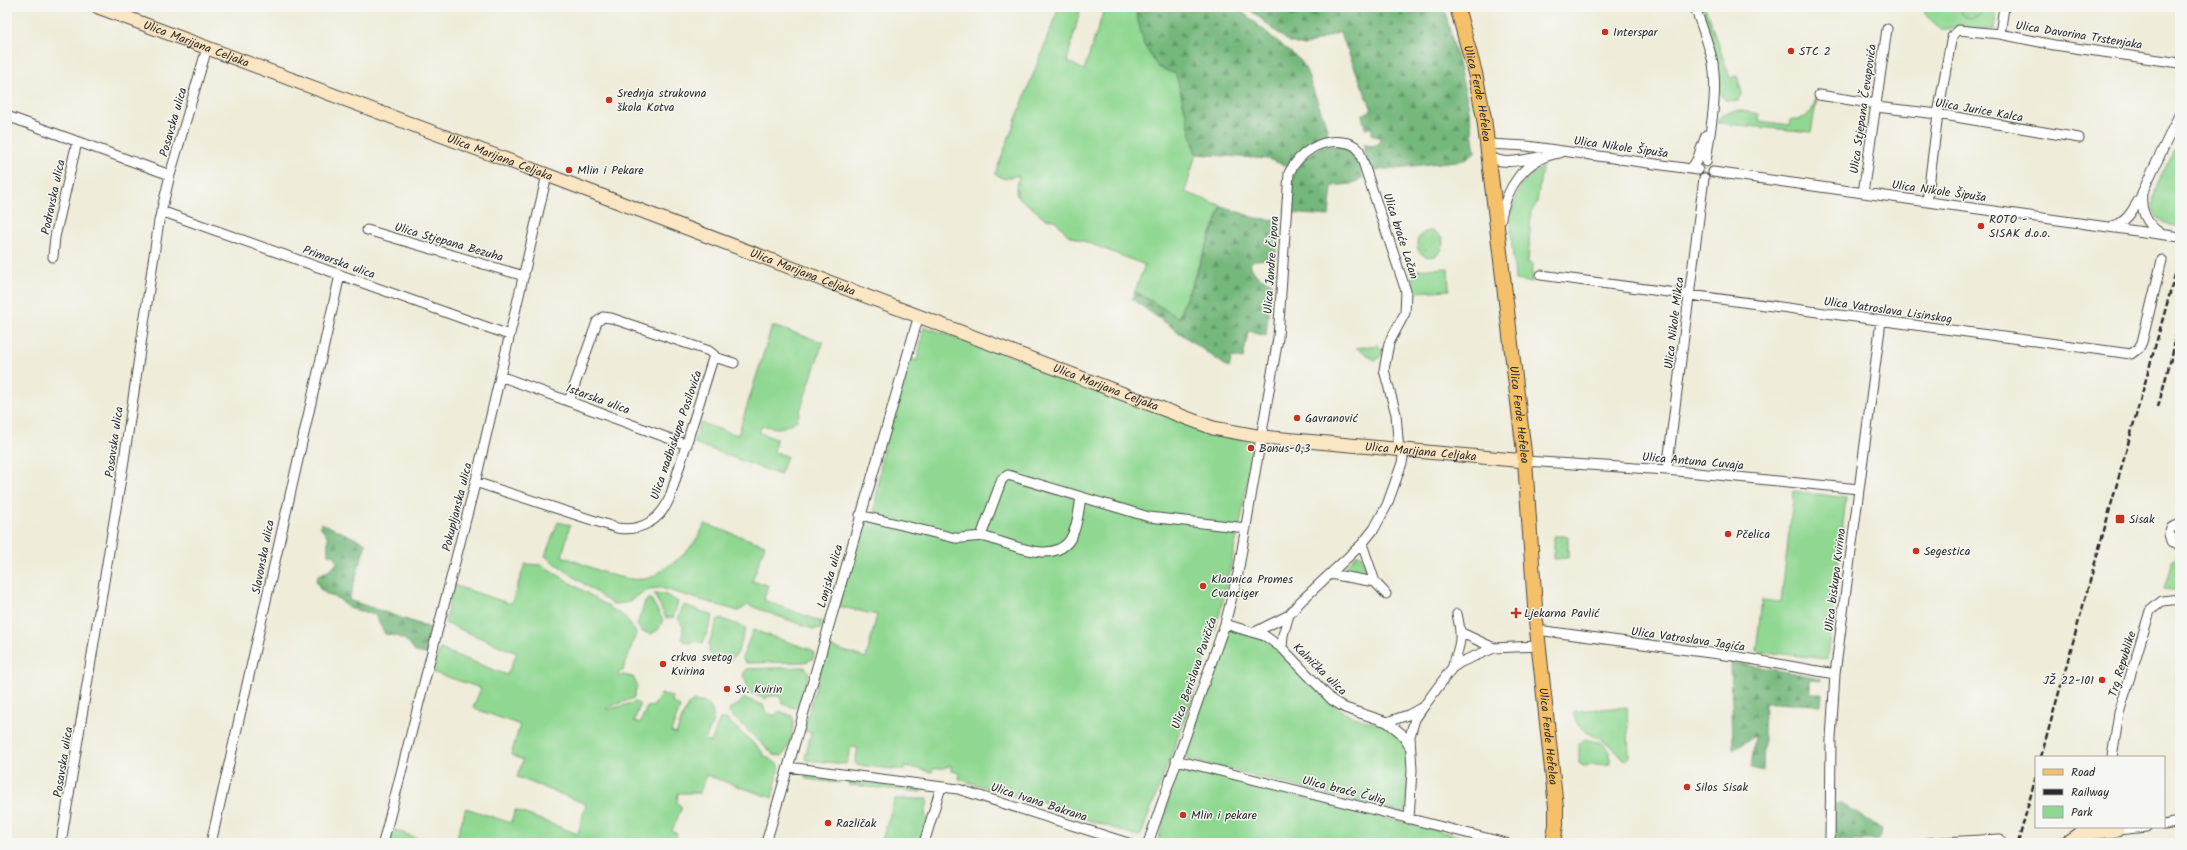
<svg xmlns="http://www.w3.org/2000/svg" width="2187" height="850" font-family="Kalam,sans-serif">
	<defs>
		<pattern id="forest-firs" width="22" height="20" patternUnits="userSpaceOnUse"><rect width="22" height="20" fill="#74b87c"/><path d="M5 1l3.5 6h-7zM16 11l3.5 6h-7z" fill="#5f9666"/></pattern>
		<pattern id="park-dots" width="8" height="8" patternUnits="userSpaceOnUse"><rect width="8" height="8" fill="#90d892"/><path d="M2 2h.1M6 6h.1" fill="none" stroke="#7cba7e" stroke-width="1.8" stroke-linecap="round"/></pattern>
	</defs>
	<rect width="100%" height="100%" fill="#f6f6f2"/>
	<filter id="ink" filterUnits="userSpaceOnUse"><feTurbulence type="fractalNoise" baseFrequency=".025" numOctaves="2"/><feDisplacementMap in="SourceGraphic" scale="8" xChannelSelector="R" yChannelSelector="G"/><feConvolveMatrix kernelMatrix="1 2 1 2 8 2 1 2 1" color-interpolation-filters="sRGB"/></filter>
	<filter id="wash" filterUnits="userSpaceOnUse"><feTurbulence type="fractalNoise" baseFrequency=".012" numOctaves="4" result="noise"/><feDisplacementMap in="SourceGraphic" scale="16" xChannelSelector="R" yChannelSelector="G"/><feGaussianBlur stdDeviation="0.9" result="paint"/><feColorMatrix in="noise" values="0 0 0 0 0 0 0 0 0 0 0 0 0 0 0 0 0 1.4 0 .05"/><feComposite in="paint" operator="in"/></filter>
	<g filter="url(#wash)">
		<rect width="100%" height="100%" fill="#efecd9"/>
		<path fill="#90d892" stroke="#5e825e" d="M1059,7H1081L1067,61L1084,70L1105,7H1135L1144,45L1158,67L1176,74L1196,154L1185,192L1222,206L1178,318L1135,291L1145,265L1068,235L1055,220L1046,219L1017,196L1016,188L1019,176H1014L1005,179L995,174Z
			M1699,7H1705L1730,78L1737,76L1742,93L1737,101L1725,100L1718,92Z
			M1924,7H1997L1994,29H1940L1925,14Z
			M1815,98H1817L1811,132L1717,123C1722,106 1747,111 1759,114V121L1790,125L1791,119C1806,120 1814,113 1815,98Z
			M2180,141V227C2127,221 2167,167 2180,141Z
			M1542,168L1537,203L1531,212L1528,263L1533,264L1532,282L1515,280C1513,240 1499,191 1542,168Z
			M1448,268L1449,290L1413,292L1412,270Z
			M772,326L823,342L797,420C782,430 778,429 761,425L760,433L776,439L774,452L787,456L780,475L694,443L700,423L738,435Z
			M924,327L981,345L1229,437L1253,442L1242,514L1220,613L1184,721L1141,835L1138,836L1060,811L1058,808L1036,799L1034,803L959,779L960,773L951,771V765L944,768L933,769L932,772L905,766L904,770H902L857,765L855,762L858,748L851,747L846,764L806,760L805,758L811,733L803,730L828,646L866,658L877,615L838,606L860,534L874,513L883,450L910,358L917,361Z
			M1378,345L1383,354L1377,360H1374L1361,350L1356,348Z
			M1794,491L1846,498L1827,659L1756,651L1762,600L1781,602Z
			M558,522L570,525L562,556C587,565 618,582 645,579C652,578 661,571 667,567C687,554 694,545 705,524L765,545L752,581L768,585L764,600L822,622L820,629H813L748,605L738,611L661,588L649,589L626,603L612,604L545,556Z
			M1358,554L1361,555L1368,576L1343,572L1341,570Z
			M525,564L542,565L625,617L636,633L623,671H620L618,677L623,675L633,677L637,685L634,698L607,708V710L636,702L640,705L634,721L640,723L647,707L654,706L661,694L672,697V702L680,707L671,732L676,734L687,706L694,701L707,703C719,714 710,728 705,741L711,742L720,719H726L762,751V754L780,766L772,798L706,775L700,793H678L677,803L682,807L672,831L677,834L674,843H455L466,808L511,823L515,810L578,834L586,804L517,777L523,760L511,755L520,725L473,708L481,688L432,672L440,649L507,675L517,653L445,623L453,585L511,604Z
			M654,594H664L678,602L673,618H666Z
			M649,598L651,599L663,620L658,630L651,634L641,631L637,625L645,602Z
			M685,605L713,616L703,643L695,641L692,644L682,640L683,626L678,619L683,606Z
			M718,619H722L746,628L737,654L728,662H719L709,653V643Z
			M1229,629L1264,640L1290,661L1299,674L1336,707L1354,717L1387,727L1396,735L1406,748L1409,770L1406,811L1404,813L1186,759L1184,755V747L1226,631Z
			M753,630L812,650L814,653L813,659L805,662L746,663L742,658Z
			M805,667L809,673L799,705L796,708L784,705L779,696H769L765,699L747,691L746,681L743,676L746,669Z
			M744,698L763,705C764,711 769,715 775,715L780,711L792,716C796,724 789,749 782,756L774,755L729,713L730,708L738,705Z
			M1627,707L1629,757L1625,761C1620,754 1614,748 1607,743C1592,733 1576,733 1573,711Z
			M1585,739L1602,743L1610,751V764L1583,766L1579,763V744Z
			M1193,770L1486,843H1161L1158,842L1174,779L1181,771Z
			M806,774L843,779L839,783L806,779Z
			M848,780L921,788V792L850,785Z
			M895,799H928L925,815L928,819L920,843H879L883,837Z
			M393,829L428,843H388Z"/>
		<path fill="url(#forest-firs)" stroke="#507254" d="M1135,7H1236L1301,61L1306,70L1327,128V136L1287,166L1268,159L1196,154L1176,74L1158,67L1144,45Z
			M1248,7H1444L1468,103L1475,152L1464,160L1371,171L1364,153V143L1372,146L1379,144L1380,138L1372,135V128L1365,129L1362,115L1372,110L1340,32L1304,46L1289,42L1249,9Z
			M1322,146C1355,146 1355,146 1363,178L1351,184L1332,186L1329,216L1288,213L1294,170L1309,154Z
			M1222,206L1255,218L1279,220L1276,259L1254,260L1250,264C1254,275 1260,279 1271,282L1266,336L1248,331L1243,359L1232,357L1229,368L1132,299L1135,291L1179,318Z
			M321,523L366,543L349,600L428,627L432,631L426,654L415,652C409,640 399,635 385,634L375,615L349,608L339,599L328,595L320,589L316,580L318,575L330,570L337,563L335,556L328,554V537L320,526Z
			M1731,662L1821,678V681L1810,680V694H1822L1821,705L1765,703L1763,771L1751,768L1755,736L1733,749Z
			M1842,803L1882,829L1878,840H1835V804Z"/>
		<path fill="url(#park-dots)" stroke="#5e825e" d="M1958,7H1984L1979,16L1971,18L1963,16Z
			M1417 244a13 13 0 1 1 26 0a13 13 0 1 1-26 0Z
			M1554,536H1568V558L1554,559Z
			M2180,556V591L2164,589L2172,561Z"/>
	</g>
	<g filter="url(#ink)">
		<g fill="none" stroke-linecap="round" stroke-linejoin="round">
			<g stroke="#484845" stroke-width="11">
				<path id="minor" d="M1695,7C1701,25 1709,44 1713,63C1718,95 1710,131 1706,162
					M2000,34L2004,7
					M1819,95L1876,104
					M1876,107L1938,114L2079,138
					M7,116L170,175
					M1487,144L1527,146L1698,170
					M1489,155C1501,167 1524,159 1539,157
					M1691,169L1697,160L1706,135
					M1713,172L2180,237
					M1863,193L1887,29
					M1927,202L1938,114L1950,46L1952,37L1958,30L2000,34L2054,45L2180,63
					M161,211L509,335
					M1500,222C1506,188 1524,158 1560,153
					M2113,226C2127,223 2134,208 2141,196
					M367,230L524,276
					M2160,233C2146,224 2140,209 2142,193L2180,113
					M53,257L55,237L77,142
					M1541,275L2131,354L2139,348L2142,342L2162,260
					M714,357L734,363
					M500,376L687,445
					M1525,461L1667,470L1859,489
					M1667,470L1704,178
					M475,482L617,528C641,532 661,520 670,497L714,355L709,351L611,318L603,317L597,322L569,401
					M860,515L955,538C965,539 976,535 985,537C1009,543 1056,568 1072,536C1078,524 1079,509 1081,497
					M2180,524L2171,528L2169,534L2171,541L2180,545
					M981,536L1002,479L1008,475L1149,517L1246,528
					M1362,544L1375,582
					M1330,574L1375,582L1386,594
					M1225,624L1265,636L1282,648L1332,700L1345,708L1387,722L1408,715L1421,708
					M1537,630L1733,656L1835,674
					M1255,632L1289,615L1300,602L1362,544L1374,529L1387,505L1402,463L1404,451
					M1462,633L1494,648
					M1282,648L1283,635L1289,615
					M1452,668C1460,645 1463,639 1457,614
					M1387,722L1401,733L1410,747
					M2112,757L2119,713L2150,611L2162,601L2180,599
					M1176,760L1506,843
					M788,767L958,789L1128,843
					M1409,819L1412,770L1410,736L1415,719L1424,706L1452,668L1461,662L1494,648L1539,646
					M2164,825L2180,822
					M2117,827V830L2147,827
					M61,843L124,460L159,221L170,175L207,48
					M211,843L340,275
					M383,843L474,488L547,175
					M766,843L919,315
					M924,843L941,787
					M1148,843L1225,624L1238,573L1278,338L1289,173C1299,153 1320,139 1342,142C1349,143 1354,144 1359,150L1406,291L1405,313L1389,343L1384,370L1396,414L1399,451
					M1830,843L1831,739L1835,674L1881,321
					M1927,843L2000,839"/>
			</g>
			<g stroke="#484845" stroke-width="15">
				<g id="secondary">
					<path id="s1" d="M98,7L547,175L1213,428L1262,437L1525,461"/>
					<path d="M2066,843L2079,834L2117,830"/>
				</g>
			</g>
			<g stroke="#484845" stroke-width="16">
				<g id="primary">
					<path id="s2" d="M1457,7L1475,73L1484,118L1525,461L1536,621L1556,807V825L1553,843"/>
				</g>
			</g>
			<use href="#minor" stroke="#fff" stroke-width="9"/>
			<use href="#secondary" stroke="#fbe6c3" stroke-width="13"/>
			<use href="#primary" stroke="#f4c16a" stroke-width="14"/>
			<path stroke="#2b2b2b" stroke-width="2.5" stroke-dasharray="6 3" stroke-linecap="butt" d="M2158,407L2173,351L2180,315
				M2041,757L2180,257
				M2018,843L2036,776"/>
		</g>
	</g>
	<g fill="#c8321e" stroke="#f6f6f2" stroke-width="1.5">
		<circle cx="1605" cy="32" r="4"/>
		<circle cx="1791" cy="51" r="4"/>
		<circle cx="609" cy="100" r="4"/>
		<circle cx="569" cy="170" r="4"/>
		<circle cx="1981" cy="226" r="4"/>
		<circle cx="1297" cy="418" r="4"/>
		<circle cx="1251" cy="448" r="4"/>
		<rect x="2115" y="514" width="10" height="10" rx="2"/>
		<circle cx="1728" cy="534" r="4"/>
		<circle cx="1916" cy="551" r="4"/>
		<circle cx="1203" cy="586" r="4"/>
		<path d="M1514 607h4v4h4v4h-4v4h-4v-4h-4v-4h4z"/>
		<circle cx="663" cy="664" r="4"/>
		<circle cx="2102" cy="680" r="4"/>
		<circle cx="727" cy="689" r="4"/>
		<circle cx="1687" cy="787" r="4"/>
		<circle cx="1183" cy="815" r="4"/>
		<circle cx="828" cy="823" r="4"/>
	</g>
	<g text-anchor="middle" stroke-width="3" stroke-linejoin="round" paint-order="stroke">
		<g font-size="12" fill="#2b2b2b" stroke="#f6f6f2" text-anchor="start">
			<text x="1613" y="36">Interspar</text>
			<text x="1799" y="55">STC 2</text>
			<text x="617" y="97">Srednja strukovna<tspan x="617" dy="14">škola Kotva</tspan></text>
			<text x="577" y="174">Mlin i Pekare</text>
			<text x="1989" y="223">ROTO -<tspan x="1989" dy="14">SISAK d.o.o.</tspan></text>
			<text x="1305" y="422">Gavranović</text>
			<text x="1259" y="452">Bonus-0,3</text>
			<text x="2129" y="523">Sisak</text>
			<text x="1736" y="538">Pčelica</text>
			<text x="1924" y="555">Segestica</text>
			<text x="1211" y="583">Klaonica Promes<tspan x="1211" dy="14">Cvanciger</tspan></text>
			<text x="1524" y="617">Ljekarna Pavlić</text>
			<text x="671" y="661">crkva svetog<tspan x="671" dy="14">Kvirina</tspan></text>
			<text x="2094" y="684" text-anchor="end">JŽ 22-101</text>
			<text x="735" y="693">Sv. Kvirin</text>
			<text x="1695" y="791">Silos Sisak</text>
			<text x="1191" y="819">Mlin i pekare</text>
			<text x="836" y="827">Različak</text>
		</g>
		<g font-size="12" fill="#2b2b2b" stroke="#f6f6f2">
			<text transform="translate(2079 35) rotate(9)" y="4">Ulica Davorina Trstenjaka</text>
			<text dy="4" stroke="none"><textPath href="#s1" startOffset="105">Ulica Marijana Celjaka</textPath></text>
			<text dy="4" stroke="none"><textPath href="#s2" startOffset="89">Ulica Ferde Hefelea</textPath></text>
			<text transform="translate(1863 109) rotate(-82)" y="4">Ulica Stjepana Čevapovića</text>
			<text transform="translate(1979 110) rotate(10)" y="4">Ulica Jurice Kalca</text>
			<text transform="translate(173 122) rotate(-74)" y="4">Posavska ulica</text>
			<text transform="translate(1621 147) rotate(8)" y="4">Ulica Nikole Šipuša</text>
			<text dy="4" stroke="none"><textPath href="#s1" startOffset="429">Ulica Marijana Celjaka</textPath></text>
			<text transform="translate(1939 191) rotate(8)" y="4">Ulica Nikole Šipuša</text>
			<text transform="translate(53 197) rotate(-78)" y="4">Podravska ulica</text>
			<text transform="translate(1401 236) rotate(72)" y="4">Ulica braće Lačan</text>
			<text transform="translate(449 242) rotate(16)" y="4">Ulica Stjepana Bezuha</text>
			<text transform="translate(339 262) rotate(20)" y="4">Primorska ulica</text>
			<text transform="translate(1271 265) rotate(-86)" y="4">Ulica Jandre Čipora</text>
			<text dy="4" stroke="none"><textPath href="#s1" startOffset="753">Ulica Marijana Celjaka</textPath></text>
			<text transform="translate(1888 310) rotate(8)" y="4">Ulica Vatroslava Lisinskog</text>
			<text transform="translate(1674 323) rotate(-83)" y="4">Ulica Nikole Mikca</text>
			<text dy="4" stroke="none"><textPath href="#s1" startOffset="1077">Ulica Marijana Celjaka</textPath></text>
			<text transform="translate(598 399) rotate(20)" y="4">Istarska ulica</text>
			<text dy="4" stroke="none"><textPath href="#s2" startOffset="413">Ulica Ferde Hefelea</textPath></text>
			<text transform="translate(676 435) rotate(-71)" y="4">Ulica nadbiskupa Posilovića</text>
			<text transform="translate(114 442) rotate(-82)" y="4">Posavska ulica</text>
			<text dy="4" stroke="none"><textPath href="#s1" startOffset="1401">Ulica Marijana Celjaka</textPath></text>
			<text transform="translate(1693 461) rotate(5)" y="4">Ulica Antuna Cuvaja</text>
			<text transform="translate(457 507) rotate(-76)" y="4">Pokupljanska ulica</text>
			<text transform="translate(263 557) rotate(-79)" y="4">Slavonska ulica</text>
			<text transform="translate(830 576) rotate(-74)" y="4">Lonjska ulica</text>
			<text transform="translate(1835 580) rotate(-83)" y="4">Ulica biskupa Kvirina</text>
			<text transform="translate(1688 639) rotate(8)" y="4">Ulica Vatroslava Jagića</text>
			<text transform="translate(2122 664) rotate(-73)" y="4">Trg Republike</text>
			<text transform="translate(1320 669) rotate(44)" y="4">Kalnička ulica</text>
			<text transform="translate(1194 673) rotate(-71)" y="4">Ulica Berislava Pavičića</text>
			<text dy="4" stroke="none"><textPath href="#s2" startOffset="736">Ulica Ferde Hefelea</textPath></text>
			<text transform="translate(63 762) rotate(-81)" y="4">Posavska ulica</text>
			<text transform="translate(1344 790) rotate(14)" y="4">Ulica braće Čulig</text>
			<text transform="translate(1039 802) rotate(18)" y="4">Ulica Ivana Bakrana</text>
		</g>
	</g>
	<rect width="2187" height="850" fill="none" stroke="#f6f6f2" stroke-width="24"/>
	<rect x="2035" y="756" width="130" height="72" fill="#f6f6f2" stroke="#a5a5a2"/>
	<rect x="2043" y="769" width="20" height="6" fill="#f4c16a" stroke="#a5a5a2"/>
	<text x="2071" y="776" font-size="12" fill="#2b2b2b">Road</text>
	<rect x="2043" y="789" width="20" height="6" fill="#2b2b2b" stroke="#a5a5a2"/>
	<text x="2071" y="796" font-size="12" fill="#2b2b2b">Railway</text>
	<rect x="2043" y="806" width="20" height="12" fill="#90d892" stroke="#a5a5a2"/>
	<text x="2071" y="816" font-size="12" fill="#2b2b2b">Park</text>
</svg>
